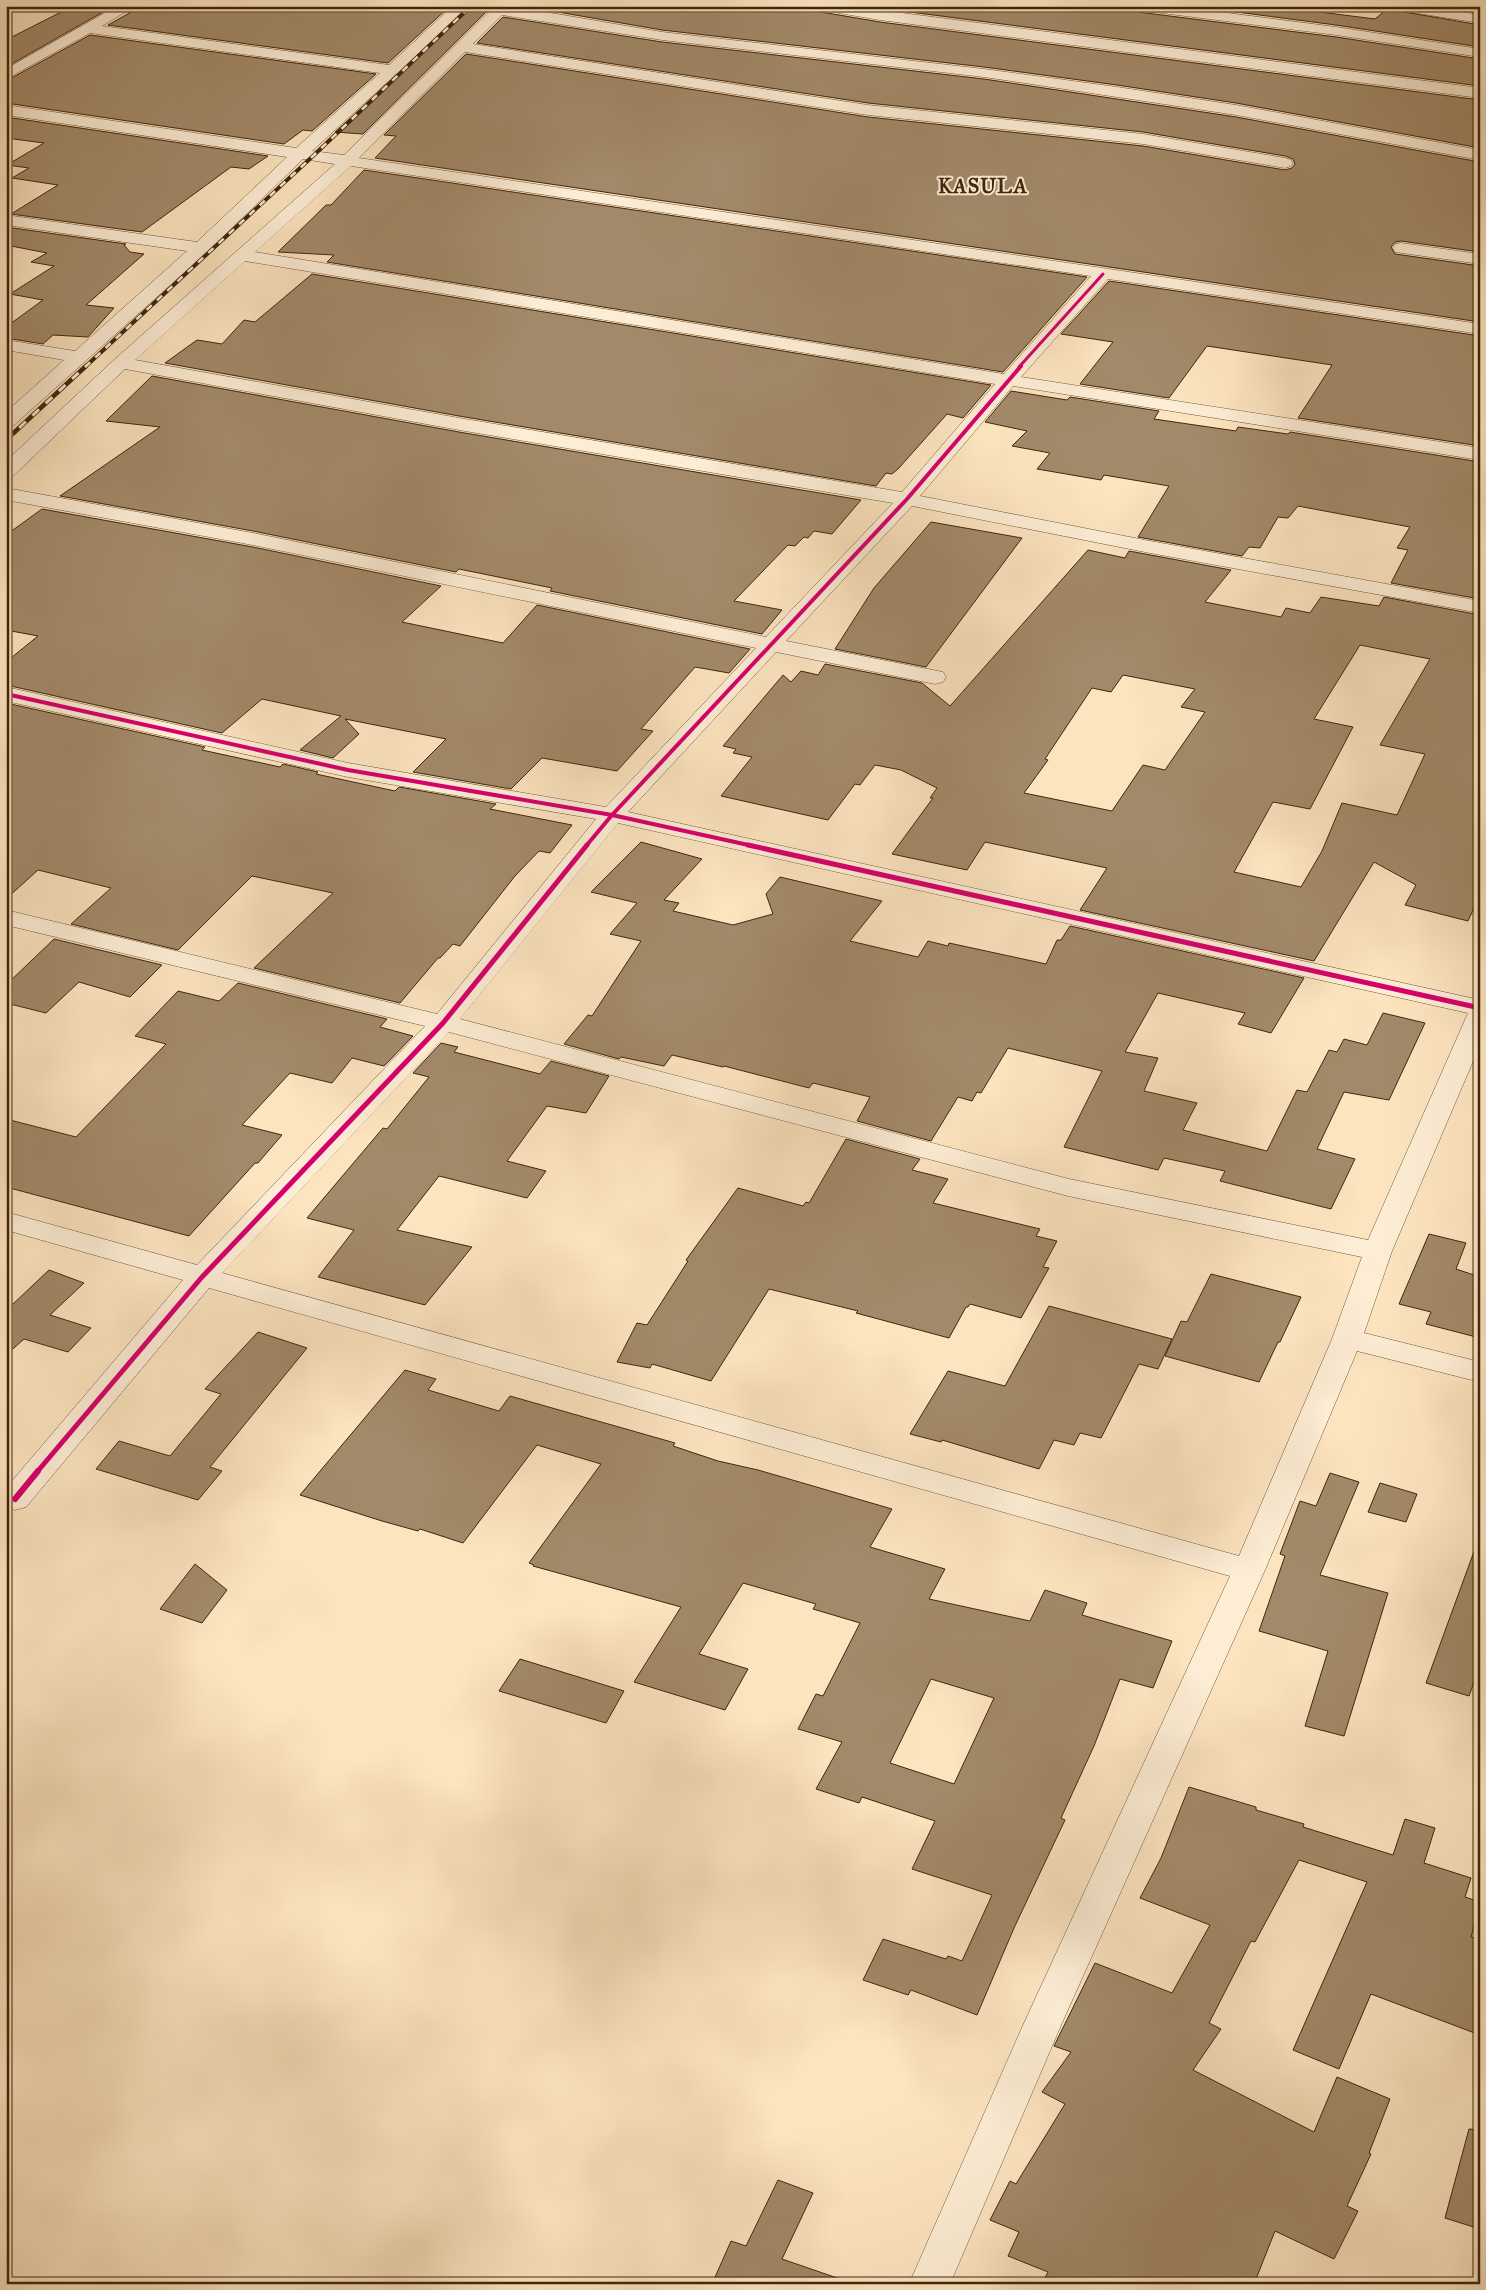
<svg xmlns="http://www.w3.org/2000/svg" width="1486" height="2290" font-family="'IM FELL Great Primer',serif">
	<rect width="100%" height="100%" fill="#fce4bf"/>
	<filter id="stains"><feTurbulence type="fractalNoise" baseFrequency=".004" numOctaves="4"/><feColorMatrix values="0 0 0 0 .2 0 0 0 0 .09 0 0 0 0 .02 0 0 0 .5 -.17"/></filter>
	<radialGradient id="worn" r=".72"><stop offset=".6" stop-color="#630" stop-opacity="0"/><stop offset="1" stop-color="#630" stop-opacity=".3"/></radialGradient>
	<path fill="#a28969" stroke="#40260c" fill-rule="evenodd" d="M142,6H450L388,63L108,25Z
		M471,6H492L363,134L335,132L400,74Z
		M523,6H812L821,12L880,22L1480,100V148L1236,103L1117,85L984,67L662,30Z
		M864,6H1129L1138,12L1336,37L1480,59V86Z
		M1191,6H1273L1375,19L1387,9L1480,25V47L1336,25Z
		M69,8L103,12L6,67V40Z
		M503,17L662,42L984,79L1236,117L1480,162V252L1401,241L1395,242L1391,247L1395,254L1480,266V322L375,158L396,136L384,135L466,54L868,117L1143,146L1285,170L1292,168L1295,164L1293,159L1285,156L1143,132L868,103L477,43Z
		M90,35L376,74L312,131L303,130L284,144L6,103V81Z
		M6,117L268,156L249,169L231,167L142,232L11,214L58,185L12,178L29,168L7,165L44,143L6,138Z
		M364,170L1087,277L1003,372L327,262L334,255L278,252L326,205H331Z
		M6,227L126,244L124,245L130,252L144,254L86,305L114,308L88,337L53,335L43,344L6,338V327L43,300L10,294L54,266L31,262L47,253L6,245Z
		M312,274L991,385L963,418L947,414L898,469L892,474L886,473L876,486L459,416L165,363L197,340L222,344L244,320L255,322Z
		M1109,281L1480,336V446L1298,418L1332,365L1207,346L1169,398L1080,384L1113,342L1061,334Z
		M152,376L459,432L861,500L832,534L814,531L808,538L804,537L795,546L788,545L734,601L782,610L762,634L550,591L552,588L459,569L456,572L253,531L60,496L160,427L106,421Z
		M1011,391L1067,400L1070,397L1159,411L1154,419L1236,431L1238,427L1288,434L1290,432L1480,462V599L1391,583L1408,550L1397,548L1410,527L1298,506L1288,518L1278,517L1260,548L1249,547L1242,556L1138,537L1169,486L1104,475L1101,480L1037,469L1050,453L1012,446L1027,431L985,422Z
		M42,509L253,547L441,586L402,622L503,643L537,605L750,649L729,673L695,667L641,729L653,731L617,771L542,758L511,789L413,772L446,739L345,719L359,734L333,758L300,750L341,716L262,699L222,733L6,685V662L38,636L6,630V535Z
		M931,522L1022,538L926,667L835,649L874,588Z
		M1088,550L1125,558L1129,551L1231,570L1205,602L1281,617L1286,608L1310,613L1321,597L1379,606L1384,597L1480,615V895L1468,921L1405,905L1416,885L1374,862L1314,961L1080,910L1107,868L985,842L967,870L892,854L933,798H930L937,788L901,770L875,765L860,785L855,784L828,820L721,796L752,757L733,753L736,749L723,746L783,675L791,682L801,671L818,675L825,664L922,683L950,706ZM1360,645L1430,659L1380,745L1425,754L1397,815L1342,803L1322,851L1301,887L1234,872L1273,802L1310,809L1353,727L1314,719ZM1123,675L1195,689L1181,707L1205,712L1165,770L1143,765L1112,811L1024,793L1048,760L1045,759L1092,688L1111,692Z
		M6,703L205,747L202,750L280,767L283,764L318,772L316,774L395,791L399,787L496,804L490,809L572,825L550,853L539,851L515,876L460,946L453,944L440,958H438L400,1003L254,968L333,893L252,876L178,950L71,924L111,888L38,870L6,899Z
		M641,842L702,859L664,900L679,903L673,911L733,925L773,914L766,894L780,877L882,901L850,941L918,957L928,941L948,946L949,943L1046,964L1057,940H1061L1070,926L1304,978L1271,1033L1238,1024L1245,1013L1158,993L1125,1052L1158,1058L1144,1091L1197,1103L1183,1130L1267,1151L1297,1090L1307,1092L1329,1050L1337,1052L1344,1039L1367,1045L1383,1013L1425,1023L1389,1100L1344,1092L1317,1149L1355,1159L1331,1209L1220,1181L1225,1171L1164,1158L1158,1170L1064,1147L1102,1071L1008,1048L981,1093L977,1092L972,1101L958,1097L931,1141L857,1121L870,1097L813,1083L809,1088L724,1066L723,1067L672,1055L664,1066L621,1057L619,1059L564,1044L588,1015L592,1016L641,941L610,934L637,903L591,892Z
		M54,939L162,965L130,997L79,982L46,1013L6,1003V985Z
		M238,983L387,1019L380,1027L413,1036L384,1066L352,1058L332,1083L290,1073L242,1125L282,1135L258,1163H255L189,1236L6,1187V1119L76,1137L166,1044L135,1036L178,991L219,1001Z
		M441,1043L458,1047L454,1052L540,1074L551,1061L609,1076L586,1113L547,1106L507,1161L546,1171L527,1198L439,1176L397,1230L472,1247L425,1305L318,1277L354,1230L307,1218L383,1128L387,1129L429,1077L413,1073Z
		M846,1139L920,1159L912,1170L948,1179L933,1203L1040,1229L1036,1236L1057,1241L1043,1267L1049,1268L1021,1318L970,1304L968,1307H966L949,1338L856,1313L858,1311L769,1289L711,1381L652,1364L650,1368L617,1362L637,1323L647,1325L688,1261L686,1260L738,1188L803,1206L806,1202L809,1203Z
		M1429,1234L1466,1243L1456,1269L1480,1277V1338L1426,1324L1431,1312L1399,1304Z
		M49,1270L84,1283L50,1315L91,1328L68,1352L24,1339L6,1355V1302L13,1304Z
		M1211,1274L1301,1297L1280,1342H1278L1259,1382L1165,1356L1181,1321L1187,1322Z
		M1049,1306L1172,1339L1158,1369L1139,1364L1101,1438L1080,1433L1074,1445L1054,1440L1039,1469L942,1440L941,1442L910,1434L948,1371L1005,1386Z
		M258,1332L307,1348L210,1467L222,1471L198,1500L96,1469L119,1441L170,1456L221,1394L205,1389Z
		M405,1370L436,1379L428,1390L499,1411L510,1396L675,1443L673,1446L718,1461L758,1470L892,1509L870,1547L945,1569L929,1599L1030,1621L1045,1590L1087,1603L1082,1615L1172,1641L1153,1688L1120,1679L1094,1746L1061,1818L1065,1820L1014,1928L977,2015L911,1990L908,1995L863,1980L883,1939L946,1959L948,1956L962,1961L992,1895L912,1869L935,1821L862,1797L859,1803L816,1789L842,1742L798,1729L816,1694L823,1696L860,1623L813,1609L816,1604L743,1583L699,1654L748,1669L725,1710L634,1682L681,1607L533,1566L534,1565L529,1563L601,1464L537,1445L463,1543L420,1529L418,1531L382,1521L300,1495ZM931,1679L994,1698L954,1784L890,1763Z
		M1330,1473L1359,1482L1320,1575L1388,1593L1344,1736L1305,1726L1328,1651L1259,1631L1285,1556L1280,1554L1300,1501L1316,1506Z
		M1380,1483L1417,1494L1406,1522L1368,1512Z
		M1476,1546L1480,1547V1666L1469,1696L1426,1683Z
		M195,1564L227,1590L202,1623L160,1609Z
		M520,1659L624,1691L606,1723L499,1691Z
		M1189,1787L1256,1807V1810L1304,1824L1303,1827L1393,1855L1405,1819L1435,1828L1424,1863L1471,1878L1465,1897L1480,1902L1471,1937L1480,1939V2035L1371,1994L1339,2069L1293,2050L1367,1882L1299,1860L1255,1942L1251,1941L1209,2023L1221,2029L1193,2070L1314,2132L1337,2077L1390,2099L1369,2153L1371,2154L1347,2206L1358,2211L1334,2259L1275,2231L1254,2284H1042L1048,2272L1008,2256L1019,2232L990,2220L1010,2181L1016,2184L1065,2104L1042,2092L1071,2052L1054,2046L1095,1963L1172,1993L1210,1925L1140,1898L1161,1858Z
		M1469,2129L1480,2130V2229L1445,2218Z
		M778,2180L813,2193L782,2259L840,2279L839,2284H712L731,2241L746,2246Z"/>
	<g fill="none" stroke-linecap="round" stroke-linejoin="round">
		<g stroke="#6f5639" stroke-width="1">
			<path id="street" d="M117,6H135L102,26L389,65L453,6H469L399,73L396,74L312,151L344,155L495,6H510L662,32L984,69L1117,87L1236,105L1480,150V160L1236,115L1117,97L984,77L662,40L502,15L473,44L868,105L1143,134L1285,158L1291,160L1293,163L1291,166L1285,168L1143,144L868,115L465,52L359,158L1480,324V334L1108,279L1021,377L1480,448V460L1013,386L920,496L1150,541L1480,601V613L1150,553L912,506L786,641L943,672L946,677L943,682L935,684L776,652L628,812L1480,1000V1045L1392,1251L1364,1333L1480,1362V1382L1357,1351L1265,1570L1062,2023L950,2284H909L1024,2023L1230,1576L209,1288L26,1507L15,1510L6,1507V1488L183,1280L6,1230V1212L197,1265L425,1026L6,925V910L437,1014L596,819L348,777L6,701V687L348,763L606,807L756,648L253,545L6,500V488L253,533L766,637L893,503L459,430L125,369L13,476L6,478V461L115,359L335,164L303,159L207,252L13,426L6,428V412L64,360L6,350V340L75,351L187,251L6,225V215L197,242L287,157L6,115V105L296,148L380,73L90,33L6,79V69ZM351,166L1091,276L1004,374L255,252ZM245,261L995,384L902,492L459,418L135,360ZM618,823L1468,1013L1368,1240L1069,1179L460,1019ZM449,1032L1068,1196L1362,1257L1332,1339L1239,1556L222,1273Z
				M814,6H848L1480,88V98L880,20L821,10Z
				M1131,6H1174L1336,27L1480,49V57L1336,35L1138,10Z
				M1390,6H1426L1480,15V23L1397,10Z
				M1401,243L1480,254V264L1395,252L1393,248L1395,244Z"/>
		</g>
		<use href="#street" fill="#fdedd5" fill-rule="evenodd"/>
		<g stroke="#40260c" stroke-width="4">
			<path id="rail-far1" d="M85,367L313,156L471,6"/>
		</g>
		<g stroke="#40260c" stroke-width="4.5">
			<path id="rail" d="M6,440L86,366"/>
		</g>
		<use href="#rail-far1" stroke="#fdedd5" stroke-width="2.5" stroke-dasharray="7" stroke-linecap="butt"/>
		<use href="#rail" stroke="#fdedd5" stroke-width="3" stroke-dasharray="9" stroke-linecap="butt"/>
		<g stroke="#fdedd5" stroke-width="5">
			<path id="cycleway-far3" d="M1019,367L1103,274"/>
		</g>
		<g stroke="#fdedd5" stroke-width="6">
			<path id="cycleway-far2" d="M6,694L348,770L612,815L753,846
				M586,846L612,815L907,499L1021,366"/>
		</g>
		<g stroke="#fdedd5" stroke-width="8">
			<path id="cycleway-far1" d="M748,845L1480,1008
				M37,1472L202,1277L443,1023L587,845"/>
		</g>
		<g stroke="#fdedd5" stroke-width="9">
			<path id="cycleway" d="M15,1499L38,1471"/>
		</g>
		<use href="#cycleway-far3" stroke="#d6006c" stroke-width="3"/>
		<use href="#cycleway-far2" stroke="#d6006c" stroke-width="4"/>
		<use href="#cycleway-far1" stroke="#d6006c" stroke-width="5"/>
		<use href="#cycleway" stroke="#d6006c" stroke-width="6"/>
	</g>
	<g text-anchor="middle" stroke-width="4" stroke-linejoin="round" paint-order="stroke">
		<g font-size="20" font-weight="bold" letter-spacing="1" fill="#40260c" stroke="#fdedd5">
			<text x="983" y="193">KASULA</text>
		</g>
	</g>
	<rect width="1486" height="2290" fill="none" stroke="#fce4bf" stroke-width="25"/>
	<rect x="8" y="8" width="1471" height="2275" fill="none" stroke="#40260c" stroke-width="2.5"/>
	<rect x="12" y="12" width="1461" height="2265" fill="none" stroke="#40260c"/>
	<rect width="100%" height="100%" filter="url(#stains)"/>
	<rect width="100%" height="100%" fill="url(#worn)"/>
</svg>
